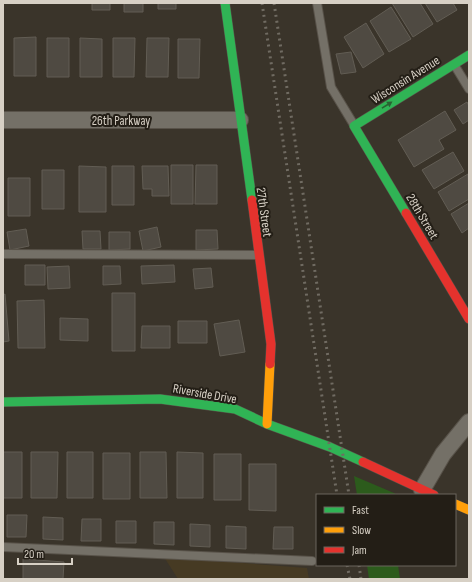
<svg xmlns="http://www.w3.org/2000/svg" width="472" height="582" font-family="'Sofia Sans Condensed',sans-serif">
	<rect width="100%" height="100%" fill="#3a342a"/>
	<path fill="#463a23" d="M164,557L307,568L309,579H178Z"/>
	<path fill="#2c5b1c" d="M354,476L394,493L397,495H357Z
		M367,565H398L400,579H369Z"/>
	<path fill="#4f4a42" stroke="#625d54" d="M92,3H110V10H92Z
		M124,3H143V12H124Z
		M158,3H176V9H158Z
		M392,3H420L433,24L413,37Z
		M425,3H453L457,10L437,22Z
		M391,7L411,39L389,52L370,21Z
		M366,23L384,54L363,68L344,37Z
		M36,37V76H14V38Z
		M47,38H69V77H47Z
		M80,38L102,39V77H80Z
		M113,38H135L134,77H113Z
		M147,38H169L168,77H146Z
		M178,39H200L199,78H178Z
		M351,52L356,72L341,74L336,54Z
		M467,102L469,106V120L463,124L454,110Z
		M445,111L456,130L439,140L444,149L414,167L398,140Z
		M453,152L464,171L434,189L422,170Z
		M171,165H193V204H171Z
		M196,165H217V204H195Z
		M79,166L106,167V212H79Z
		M112,166H134V205H112Z
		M142,166H168L169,196H152V189H143Z
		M42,170H64V209H42Z
		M468,174L469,199L449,211L438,192Z
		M8,178H30V216H8Z
		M469,203V228L462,233L451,214Z
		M157,227L161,247L143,251L139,231Z
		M26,229L29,246L10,250L7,232Z
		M196,230H217L218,249L196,250Z
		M82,231H100L101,249H83Z
		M109,232H130V249L109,250Z
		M25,265H45V285H25Z
		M174,265L175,282L142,284L141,266Z
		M69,266L70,288L48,289L47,267Z
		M103,266H120L121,284L103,285Z
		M211,268L213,287L195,289L193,269Z
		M112,293H135V351H112Z
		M5,294L9,341L3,342V295Z
		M44,300L45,348H18L17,301Z
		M60,318L88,319V341L60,340Z
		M239,320L245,352L220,356L214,324Z
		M178,321H207V343H178Z
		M142,326H170V348H141Z
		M3,452H22V498H3Z
		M31,452H58L57,498H31Z
		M67,452H93V498H67Z
		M140,452H166L167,498H140Z
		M177,452L203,453V498H177Z
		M103,453H130V499H103Z
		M214,454H241V500H214Z
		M249,464H276V511L249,510Z
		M7,515H27L26,537H7Z
		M43,517L63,518V540L43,539Z
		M82,519H101V541H81Z
		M116,521H136V543H116Z
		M154,522H174V545L154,544Z
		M190,524L210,525V547L190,546Z
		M226,526L246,527V549L226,548Z
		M274,527H293V549H273Z
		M23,559L64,562L63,579H23Z"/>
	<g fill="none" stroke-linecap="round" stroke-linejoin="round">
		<g stroke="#585249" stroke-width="10">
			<path id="lane" d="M317,3L331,87L354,125
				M455,66L469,89
				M3,254L258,255
				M3,547L312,561"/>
		</g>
		<g stroke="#585249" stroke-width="18">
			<path id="street" d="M3,120H240
				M422,490L443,454L469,422"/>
		</g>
		<g stroke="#585249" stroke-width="10">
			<path id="fast" d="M225,3L252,200
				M406,213L354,126L469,55
				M3,402L160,399L235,409L267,424L330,447L363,462"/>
		</g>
		<g stroke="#585249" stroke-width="10">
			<path id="slow" d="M267,424L270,364
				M455,504L469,510"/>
		</g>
		<g stroke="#585249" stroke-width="10">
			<path id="jam" d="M252,200L271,344L270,364
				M406,213L469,319
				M363,462L434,495"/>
		</g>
		<use href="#lane" stroke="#747067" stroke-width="8"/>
		<use href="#street" stroke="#747067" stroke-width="16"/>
		<use href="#fast" stroke="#30b455" stroke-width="9"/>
		<use href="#slow" stroke="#ff9f0a" stroke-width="9"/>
		<use href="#jam" stroke="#e5322d" stroke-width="9"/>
		<path stroke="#706b62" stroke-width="3" stroke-dasharray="2 4" stroke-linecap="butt" d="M262,3L337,495
			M274,3L349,495
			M347,565L350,579
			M359,565L361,579"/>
	</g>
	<defs><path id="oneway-solid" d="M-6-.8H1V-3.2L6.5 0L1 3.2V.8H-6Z"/></defs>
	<use fill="#296232" href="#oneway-solid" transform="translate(387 105) rotate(-32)"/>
	<g text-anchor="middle" stroke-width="4" stroke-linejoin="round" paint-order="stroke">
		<g font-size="13" fill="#d7d0c5" stroke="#231e16">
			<text transform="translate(405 79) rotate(-32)" y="5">Wisconsin Avenue</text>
			<text x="121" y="125">26th Parkway</text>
			<text transform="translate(265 212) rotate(82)" y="5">27th Street</text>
			<text transform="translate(423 216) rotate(59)" y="5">28th Street</text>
			<text transform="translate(205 393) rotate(10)" y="5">Riverside Drive</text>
		</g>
	</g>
	<rect width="472" height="582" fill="none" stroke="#d7d0c5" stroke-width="8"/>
	<rect x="316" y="494" width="140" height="72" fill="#231e16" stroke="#6b655c"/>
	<rect x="324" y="507" width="20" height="6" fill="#30b455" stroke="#6b655c"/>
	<text x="352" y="514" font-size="12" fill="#d7d0c5">Fast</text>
	<rect x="324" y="527" width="20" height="6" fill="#ff9f0a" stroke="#6b655c"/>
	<text x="352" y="534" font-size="12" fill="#d7d0c5">Slow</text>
	<rect x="324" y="547" width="20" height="6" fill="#e5322d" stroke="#6b655c"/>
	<text x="352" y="554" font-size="12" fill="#d7d0c5">Jam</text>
	<path d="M18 558v6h54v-6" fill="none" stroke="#d7d0c5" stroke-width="2"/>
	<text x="24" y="558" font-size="12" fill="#d7d0c5" stroke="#231e16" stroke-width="3" paint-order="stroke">20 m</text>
</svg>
